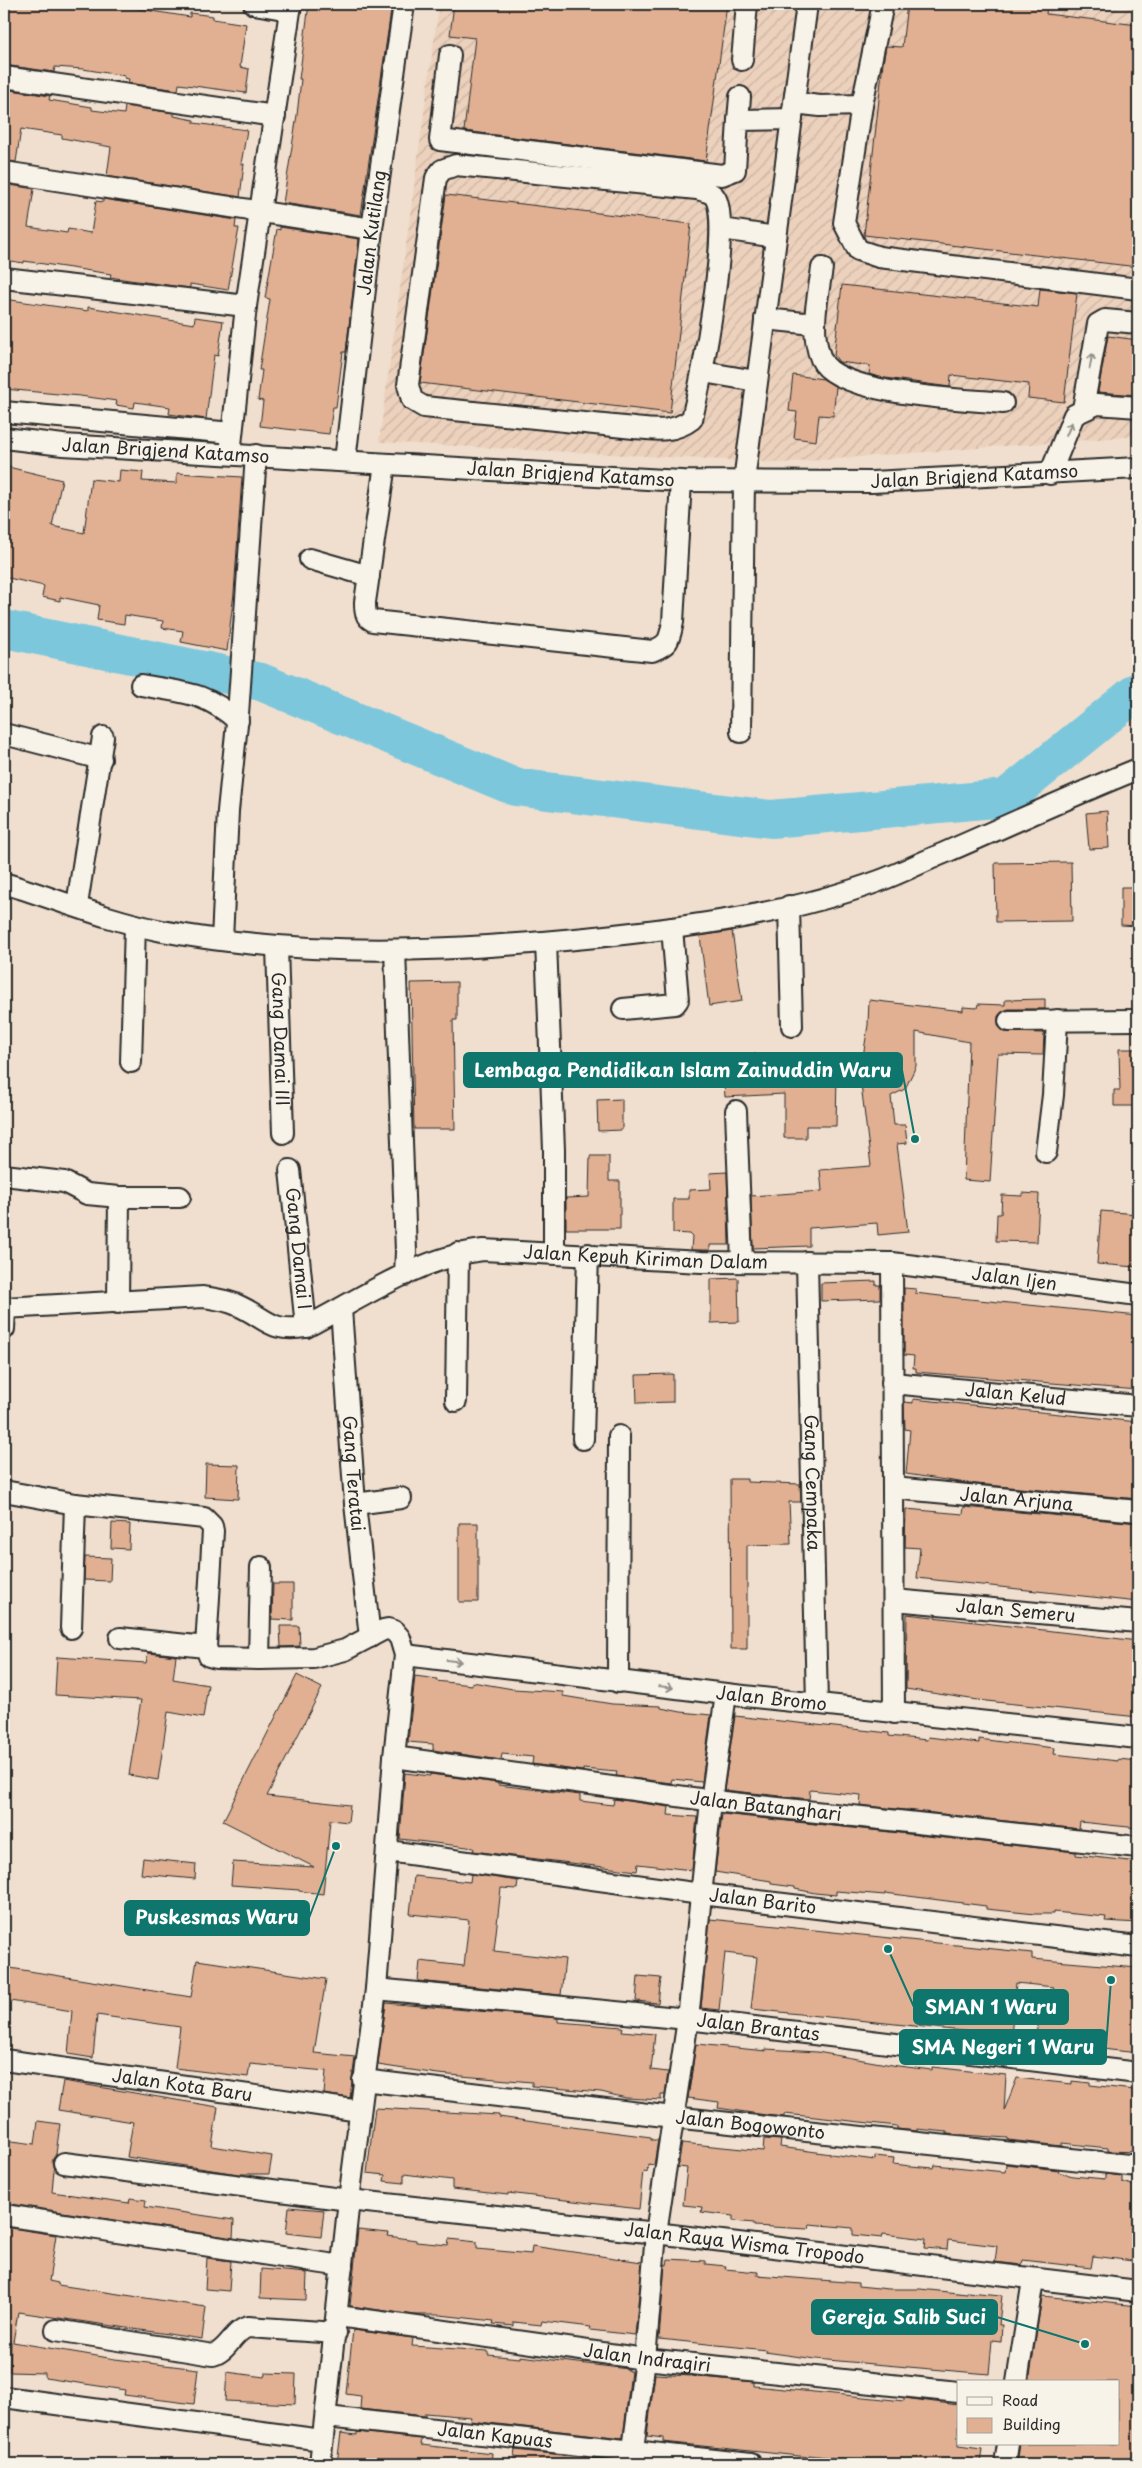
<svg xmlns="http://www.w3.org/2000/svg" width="1142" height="2468" font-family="'Playpen Sans',sans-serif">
	<defs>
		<pattern id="industrial-furrows" width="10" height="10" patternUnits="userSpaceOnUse" patternTransform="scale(1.25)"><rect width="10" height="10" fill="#ecd1bc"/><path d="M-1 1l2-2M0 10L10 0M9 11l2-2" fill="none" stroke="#cbb4a2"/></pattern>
	</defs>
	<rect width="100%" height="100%" fill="#f0dfce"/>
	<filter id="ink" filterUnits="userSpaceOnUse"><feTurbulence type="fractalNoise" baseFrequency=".02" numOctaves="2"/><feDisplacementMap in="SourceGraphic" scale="10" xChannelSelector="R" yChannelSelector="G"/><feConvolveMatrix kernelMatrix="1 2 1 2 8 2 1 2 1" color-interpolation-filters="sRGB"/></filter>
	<g filter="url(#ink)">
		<path fill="url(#industrial-furrows)" d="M439,4H1138V436L781,463L379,442Z"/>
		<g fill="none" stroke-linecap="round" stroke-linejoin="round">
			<path stroke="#7dc7dd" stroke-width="38" d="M4,629L261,682L515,787L771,819L1006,798L1138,691"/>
		</g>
		<path fill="#e1b092" stroke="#2b2b2b" d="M4,4H107L190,17V13L213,16V19L246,24L240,67L249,69L246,93L179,84L178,90L128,83L129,79L124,78L125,76L83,69L55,67L54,72L4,65Z
			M309,4H392L361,215L283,203L297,115L301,79H299Z
			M454,4H727L706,161L464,131L475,38L450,35Z
			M907,4H1047L1046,14L1138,25V267L864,235L883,63L886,46L902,47Z
			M4,89L50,96L49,100L92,107V110L124,114L125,106L174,113V116L194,120V123L247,130L241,164H244L240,197L107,176L111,147L62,138V135L21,129L16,162L4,160Z
			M4,184L34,189L28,227L67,233L68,229L91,233L96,201L103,202V199L236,220L235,228H239L228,290L190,284V288L129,280L110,277L111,274L24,261V263L4,260Z
			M446,195L691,224L670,413L420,383Z
			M280,227L359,239L346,352H343L336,407H333L329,434L260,426L263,401L258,400L262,370H259L270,299L265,298L277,229L280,230Z
			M842,285L1038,307L1040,289L1077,293L1064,402L1028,398L1029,384L951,375L950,387L935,385L879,377L869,374L870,366L839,362L834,355Z
			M4,299L88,311V307L194,324L195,317L223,321L218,356L214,355L206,419L169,414L170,407L135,402L134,408L116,405L117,401L80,396L4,389Z
			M1108,336L1138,340V395L1098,392Z
			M793,375L823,379L836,387L833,416L819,415L816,441L794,438L797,412L789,411Z
			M4,466L62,480L52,526L84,533L91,479L119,482L120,470L143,472L142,481L177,483V473L242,477L234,593L227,651L181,642L183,631L162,628L163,621L125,615L124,624L97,620L99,605L60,597V601L42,597L44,586L4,577V552L7,536L4,535Z
			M1107,811L1109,848L1089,849L1086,813Z
			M1071,862L1072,921L996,922L995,863Z
			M1121,887H1138V926L1121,925Z
			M732,931L742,1001L709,1006L700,936Z
			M457,982V1020H453L455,1129H414L411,983Z
			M1045,999V1009H1008L998,1016L999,1027L1004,1032L1044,1033L1043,1055L998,1054L990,1182L964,1180L969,1042L916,1032V1066L905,1089L891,1096L894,1125H905L907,1143L897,1144L908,1232L878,1235L877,1223L809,1228V1246L753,1248L751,1196L822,1191L820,1170L871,1166L860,1076L868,1025L869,1000L963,1011V1007L977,1008L978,1004L1005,1005V1000Z
			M1119,1049H1138V1106H1114V1090H1120Z
			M756,1054L757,1072H837L836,1126H806V1138H784V1094L725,1097L722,1056Z
			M622,1099V1130L598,1131L597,1100Z
			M590,1156H609V1181H620V1229H566V1198L589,1197Z
			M727,1172L729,1245H710V1250H691L692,1236L690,1234L673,1233V1199H689V1190L711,1189L710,1173Z
			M1022,1193L1039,1194L1037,1242L996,1241L997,1214H1001L1002,1195L1022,1196Z
			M1101,1211L1138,1214L1136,1267L1097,1264Z
			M738,1278L739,1322L711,1323V1279Z
			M876,1281V1285H880V1299L821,1301V1283Z
			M904,1288L916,1289L915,1293L949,1297L1138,1316V1390L916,1372V1368H913L914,1356L904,1355Z
			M673,1374V1402L637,1403L636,1375Z
			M913,1399L1138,1422V1499L966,1483L906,1474L910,1430L905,1429L904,1402L913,1403Z
			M206,1464L239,1465L238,1499L205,1497Z
			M730,1479H747V1482L800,1484L801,1502H789L791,1544L747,1545V1649H731Z
			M964,1507L1138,1523V1602L917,1578L920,1548L905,1547L906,1509L963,1514Z
			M112,1523L130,1524L129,1549L111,1548Z
			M459,1523H478V1602H459Z
			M85,1557L111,1558L110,1581L84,1580Z
			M273,1584H293V1620L272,1619Z
			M907,1614L1138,1641V1717L977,1700L906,1689Z
			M280,1626H299L300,1646L281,1647Z
			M148,1653L176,1656L173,1679L208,1685L203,1718L168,1712L158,1780L129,1775L141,1700L55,1695L57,1657L146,1663Z
			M297,1675L322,1688L267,1796L350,1805L348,1822L330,1820L323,1894L299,1891V1890L231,1885L233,1862L314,1867L223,1821Z
			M415,1676L437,1679L436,1681L472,1685V1682L513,1689L563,1692V1696L612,1704L661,1706V1708L681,1712L711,1715L702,1782L672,1779L671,1783L616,1776L617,1772L583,1769V1771L532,1764L533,1757L502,1754L501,1760L433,1750V1744L408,1742Z
			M735,1716L889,1733V1736L927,1740L928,1737L979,1743V1739L1002,1742L1055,1748L1054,1754L1118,1761V1759L1138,1761V1828L1080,1822L1079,1829L860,1805L861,1795L810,1790L809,1799L724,1790Z
			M405,1773L430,1776V1774L498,1783V1785L580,1795V1801L613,1805L614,1799L669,1807L668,1815L697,1817L692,1870L638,1864L637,1871L537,1859L473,1851L474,1848L460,1846L400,1839Z
			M722,1814L1076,1852V1855L1138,1862V1923L1105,1921L1106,1917L1054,1912V1914H1035L986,1909V1906L885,1893V1895L836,1891V1895L815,1893L795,1889V1887L771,1884V1881L715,1872Z
			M143,1858L196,1864L195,1879L141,1874Z
			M471,1874L518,1881L517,1889L501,1888L494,1951L565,1959L561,1995L418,1981L420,1961L464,1966L469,1920L410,1914L414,1876L470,1882Z
			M710,1919L1032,1953V1959L1138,1968V2053L1084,2047L1082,2054H1077L1034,2036L1054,1987L1016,1983L1011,2036L751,2009L757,1957L725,1953L719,2010L701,2008Z
			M197,1960L326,1979L314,2053L355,2057L350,2098L324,2094L326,2071L250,2064L248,2077L175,2068L180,2027L97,2015L93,2058L68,2054L72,2011L4,2000V1967L191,1997Z
			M638,1976L661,1978L658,2003L636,2001Z
			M386,2003L558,2018V2022L623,2027L622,2031L655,2034L651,2070L668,2072L665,2095H661V2100L626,2098L601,2092L532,2086V2082L438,2074L378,2065Z
			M696,2044L766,2051V2049L817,2052L898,2066L932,2070V2067L1006,2075L1004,2111L1017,2078L1072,2084V2081L1090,2083V2085L1134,2090V2092H1138V2152L1108,2151V2148L1062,2143V2146L1008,2140V2138L947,2134V2132L917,2129V2131L897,2129V2126L815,2117L784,2114V2117L766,2115L718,2108L719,2102L688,2098Z
			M63,2081L218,2107L212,2146L272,2156L269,2174H238L127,2157L133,2122L58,2110Z
			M375,2108L499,2115V2117L548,2124L651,2137V2140H658L654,2165L648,2164L647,2172L643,2171L639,2209L508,2193V2195L452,2189V2180L404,2174V2183L384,2181L385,2175L367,2173Z
			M38,2121L60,2124L56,2154L52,2162L54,2170L52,2192L129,2203L130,2198L146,2200L145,2207L234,2220L233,2238L4,2203V2140L35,2144Z
			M764,2139L781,2140L780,2147L875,2160V2156L894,2158L893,2164L911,2166L934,2168L935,2165L1005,2172L1006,2164L1059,2170L1058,2172L1073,2176L1105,2179V2174L1122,2176V2182L1138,2187V2215L1133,2261L1093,2256L1091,2268L1023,2260L1022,2265L995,2262L997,2246L948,2240L947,2250L925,2248L926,2239L883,2234L882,2238L853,2235V2228L809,2224L808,2229L754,2226V2223L733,2221V2216L701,2212L702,2207L683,2205L687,2168L678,2167L682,2143L763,2151Z
			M289,2207L324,2210L321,2237L286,2233Z
			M4,2227L56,2235L49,2281L58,2283V2285L206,2307L202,2339L18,2312L13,2342L115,2359L198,2369L194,2404L124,2395L125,2390L45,2378V2373L10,2372L11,2342L4,2341Z
			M358,2230L389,2233L388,2236L416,2240V2242L448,2245L449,2239L477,2242V2249L531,2254L532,2246L642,2262L635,2335L590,2330L591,2327L542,2321L541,2325L514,2322V2326L493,2324L494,2321L440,2315H415L350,2306Z
			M207,2258L231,2261L229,2291L205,2289Z
			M668,2259L705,2261V2264L726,2266L725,2269L758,2272L757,2275L858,2283V2286L889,2289H920L967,2294V2292L1002,2295L999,2325H1002L1001,2341L992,2340L989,2374L816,2359L765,2352L766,2350L659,2339L665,2264L667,2265Z
			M261,2269L307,2273L306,2300L260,2298Z
			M1042,2296L1138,2306V2464H1017L1020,2444H1118V2382H1029Z
			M353,2330L413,2338L412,2346L488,2351V2355L520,2358V2356L628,2369V2371H631L623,2438L470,2421L471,2417L425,2413V2416L360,2409L361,2396L346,2394Z
			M227,2372L264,2377L265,2373L296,2374L295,2404L225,2401Z
			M655,2374L690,2376L754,2382V2386L904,2401V2398L958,2405V2446L982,2449L980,2464H885L809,2455V2457L663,2442V2438L647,2436Z
			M357,2432L422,2439L421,2445L492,2453L491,2464H337L341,2433L357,2435Z
			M515,2450L619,2461V2464H513Z"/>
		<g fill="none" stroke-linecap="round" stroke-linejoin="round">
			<g stroke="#2b2b2b" stroke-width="24">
				<g id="minor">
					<path d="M254,4L290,10"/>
					<path d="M883,4L862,105L844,223L858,250L879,257L1138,289"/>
					<path d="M450,55L440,140L722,175L735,170L738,120L792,119"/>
					<path d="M742,60L747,4"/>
					<path d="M4,77L275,116"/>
					<path d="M794,103L820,106L862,105"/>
					<path d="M738,120L740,97"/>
					<path d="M456,165L697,189C704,191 713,192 716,199C731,230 701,381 692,419C674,433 655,430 634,428L424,407L412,400L408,385L436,178L442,170Z"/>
					<path d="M4,172L372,229"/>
					<path d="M722,229L776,237"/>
					<path d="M822,268C818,298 809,330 821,359C837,396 966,399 1003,403"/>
					<path d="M4,278L246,306"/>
					<path d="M765,319L814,324"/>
					<path d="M703,372L756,381"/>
					<path d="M1083,409L1098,324L1105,320L1138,323"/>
					<path d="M4,412L232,433"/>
					<path id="s1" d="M4,438L63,445L681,481L872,482L1138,468"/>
					<path d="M230,454L246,306L291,4"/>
					<path id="s2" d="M345,461L372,229L404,4"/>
					<path d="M385,464L365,602C365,611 365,617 373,621L652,651C670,644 669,640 673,622L681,481"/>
					<path d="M1050,474L1074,415L1097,404L1138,407"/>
					<path d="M310,559L369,576"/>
					<path d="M141,685C183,693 205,691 238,721"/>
					<path d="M741,732L744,481L807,4"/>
					<path d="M4,734L101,759"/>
					<path d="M4,883C56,899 108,920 162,931C308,958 449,952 596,937C691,927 789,914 879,881C901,873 922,862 944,853C1009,825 1073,795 1138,769"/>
					<path d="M77,905L103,737"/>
					<path d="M789,906L792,1026"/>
					<path d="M222,940L228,811L238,714L256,455"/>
					<path d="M546,942L554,1150V1253"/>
					<path id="s3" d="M277,947L283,1133"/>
					<path d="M395,950L406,1251L405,1275"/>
					<path d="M623,1009L675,1004L678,1000L672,928"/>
					<path d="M1009,1021L1138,1020"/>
					<path d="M131,1062L135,925"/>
					<path d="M736,1111L742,1262"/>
					<path d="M1046,1152L1053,1095L1057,1020"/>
					<path id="s4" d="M290,1170L306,1327"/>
					<path d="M4,1175L64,1182L87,1194L119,1197H180"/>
					<path id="s5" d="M807,1262L817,1704"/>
					<path d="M892,1263L894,1713"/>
					<path d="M118,1303L119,1197"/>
					<path id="s6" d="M4,1308L203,1297C215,1299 226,1300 237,1305C267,1318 269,1333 306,1327C362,1298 421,1257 483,1250L701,1262L892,1263L1138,1295"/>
					<path id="s7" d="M341,1309L355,1504L370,1637"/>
					<path d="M4,1329L5,1308"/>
					<path id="s8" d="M892,1383L1138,1406"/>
					<path d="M456,1401L458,1253"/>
					<path d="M583,1439L588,1254"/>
					<path id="s9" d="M893,1488L1138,1511"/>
					<path d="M4,1491L75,1504L204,1518L212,1526L213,1531L206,1647L209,1656L216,1658L259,1659L314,1658L345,1650L383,1630L388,1629L394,1631L400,1638L405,1655L394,1757L376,1989L349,2200L320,2464"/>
					<path d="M355,1504L401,1498"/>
					<path id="s10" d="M894,1600L1138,1622"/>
					<path d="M71,1628L75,1504"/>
					<path d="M120,1638L206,1647"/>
					<path id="s11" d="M405,1655L726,1694L1138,1738"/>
					<path d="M259,1659L261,1567"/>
					<path d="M618,1682L619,1436"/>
					<path id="s12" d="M394,1757L714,1801L1138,1847"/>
					<path id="s13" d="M388,1851L701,1894L1138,1947"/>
					<path id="s14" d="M376,1989L688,2019L1138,2073"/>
					<path id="s15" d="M4,2060L360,2111"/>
					<path id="s16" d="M363,2080L673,2117L1138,2166"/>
					<path id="s17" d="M64,2163L349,2200L656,2233L1138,2291"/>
					<path d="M4,2215L342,2266"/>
					<path id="s18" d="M338,2316L645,2359L958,2392"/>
					<path d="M56,2330L213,2355C228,2351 233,2331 248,2327L336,2333"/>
					<path d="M1017,2382L1033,2280"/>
					<path d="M4,2397L322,2440"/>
					<path id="s19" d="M327,2417L751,2464"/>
					<path d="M631,2464L645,2359L656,2233L688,2019L711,1801L726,1694"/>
					<path d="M1005,2464L1008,2444"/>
				</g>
			</g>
			<use href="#minor" stroke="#f7f3e8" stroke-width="20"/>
		</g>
		<defs><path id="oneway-shaft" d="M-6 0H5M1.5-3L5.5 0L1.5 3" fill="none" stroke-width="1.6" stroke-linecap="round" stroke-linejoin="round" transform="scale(1.25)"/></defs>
		<g stroke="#918f8a">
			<use href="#oneway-shaft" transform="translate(1091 361) rotate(-80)"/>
			<use href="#oneway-shaft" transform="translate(1069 429) rotate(-67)"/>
			<use href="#oneway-shaft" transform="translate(454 1661) rotate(7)"/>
			<use href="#oneway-shaft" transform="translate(666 1687) rotate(7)"/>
		</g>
	</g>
	<g text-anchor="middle" stroke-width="4.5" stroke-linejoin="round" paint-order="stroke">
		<g font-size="18" fill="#2b2b2b" stroke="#f7f3e8">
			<text dy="6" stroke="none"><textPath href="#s2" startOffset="230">Jalan Kutilang</textPath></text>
			<text dy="6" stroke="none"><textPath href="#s1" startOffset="162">Jalan Brigjend Katamso</textPath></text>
			<text dy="6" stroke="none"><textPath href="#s1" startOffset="568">Jalan Brigjend Katamso</textPath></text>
			<text dy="6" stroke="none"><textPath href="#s1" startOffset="972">Jalan Brigjend Katamso</textPath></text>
			<text dy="6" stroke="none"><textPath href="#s3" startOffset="92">Gang Damai III</textPath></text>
			<text dy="6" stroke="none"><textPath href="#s4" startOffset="79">Gang Damai I</textPath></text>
			<text dy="6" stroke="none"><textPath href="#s6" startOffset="666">Jalan Kepuh Kiriman Dalam</textPath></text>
			<text dy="6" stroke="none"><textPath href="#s6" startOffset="1036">Jalan Ijen</textPath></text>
			<text dy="6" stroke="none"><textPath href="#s8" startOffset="124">Jalan Kelud</textPath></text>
			<text dy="6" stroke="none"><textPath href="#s7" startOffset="165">Gang Teratai</textPath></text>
			<text dy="6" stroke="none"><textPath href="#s5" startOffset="221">Gang Cempaka</textPath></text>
			<text dy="6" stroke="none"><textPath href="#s9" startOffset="124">Jalan Arjuna</textPath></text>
			<text dy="6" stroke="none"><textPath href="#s10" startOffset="122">Jalan Semeru</textPath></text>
			<text dy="6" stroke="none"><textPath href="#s11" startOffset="369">Jalan Bromo</textPath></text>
			<text dy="6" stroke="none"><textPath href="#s12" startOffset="375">Jalan Batanghari</textPath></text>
			<text dy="6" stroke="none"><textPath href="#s13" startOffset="378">Jalan Barito</textPath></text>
			<text dy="6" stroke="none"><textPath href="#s14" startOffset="384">Jalan Brantas</textPath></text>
			<text dy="6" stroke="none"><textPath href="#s15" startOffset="180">Jalan Kota Baru</textPath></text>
			<text dy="6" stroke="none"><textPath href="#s16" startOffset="390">Jalan Bogowonto</textPath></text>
			<text dy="6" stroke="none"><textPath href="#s17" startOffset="685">Jalan Raya Wisma Tropodo</textPath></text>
			<text dy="6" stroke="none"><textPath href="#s18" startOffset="312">Jalan Indragiri</textPath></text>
			<text dy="6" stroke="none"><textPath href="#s19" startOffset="169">Jalan Kapuas</textPath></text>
		</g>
	</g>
	<path fill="none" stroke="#0f766e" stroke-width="2" d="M915 1139L902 1070M336 1846L309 1918M888 1949L914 2007M1111 1980L1106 2047M1085 2344L997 2317"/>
	<g fill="#0f766e" stroke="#f7f3e8" stroke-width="2">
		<circle cx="915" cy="1139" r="5"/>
		<circle cx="336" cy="1846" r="5"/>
		<circle cx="888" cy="1949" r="5"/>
		<circle cx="1111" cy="1980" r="5"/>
		<circle cx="1085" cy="2344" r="5"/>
	</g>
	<g fill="#0f766e" stroke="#0f766e" stroke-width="2">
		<rect x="464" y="1053" width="438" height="34" rx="5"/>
		<rect x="125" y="1901" width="184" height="34" rx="5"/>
		<rect x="914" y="1990" width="154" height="34" rx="5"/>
		<rect x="900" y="2030" width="206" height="34" rx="5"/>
		<rect x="812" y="2300" width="185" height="34" rx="5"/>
	</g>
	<g font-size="19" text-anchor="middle" font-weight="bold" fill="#fff">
		<text x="683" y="1077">Lembaga Pendidikan Islam Zainuddin Waru</text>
		<text x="217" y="1924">Puskesmas Waru</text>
		<text x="991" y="2014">SMAN 1 Waru</text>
		<text x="1003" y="2054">SMA Negeri 1 Waru</text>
		<text x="904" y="2324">Gereja Salib Suci</text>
	</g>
	<rect width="1142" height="2468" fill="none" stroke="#f7f3e8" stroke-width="20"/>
	<rect x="10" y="10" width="1122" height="2448" fill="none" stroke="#2b2b2b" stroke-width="2" filter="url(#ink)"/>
	<rect x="957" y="2380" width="162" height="65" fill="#f7f3e8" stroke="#a5a39c"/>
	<rect x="967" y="2397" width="25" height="8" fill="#f7f3e8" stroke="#a5a39c"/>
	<text x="1002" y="2406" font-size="15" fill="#2b2b2b">Road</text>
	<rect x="967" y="2418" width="25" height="15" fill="#e1b092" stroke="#a5a39c"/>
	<text x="1002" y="2430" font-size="15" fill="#2b2b2b">Building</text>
</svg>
